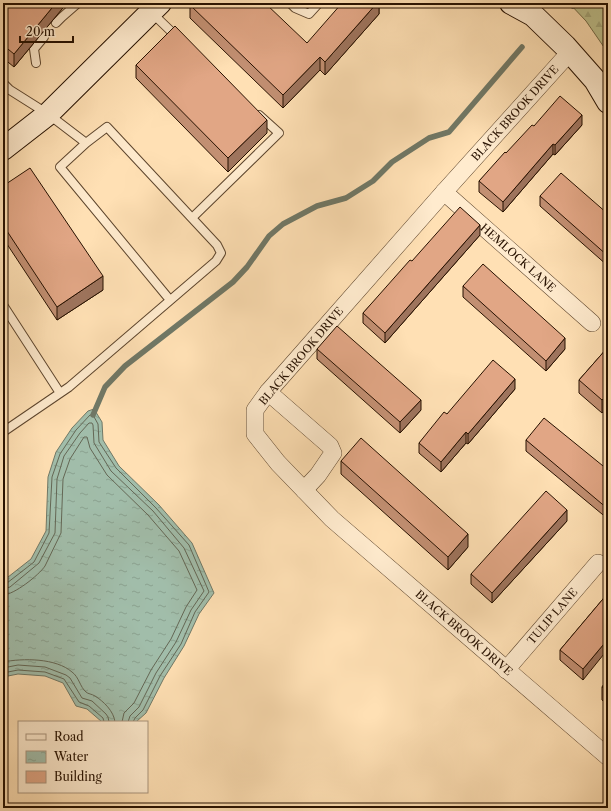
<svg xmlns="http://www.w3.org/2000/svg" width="611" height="811" font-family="'Libre Caslon Text',serif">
	<defs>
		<pattern id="forest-firs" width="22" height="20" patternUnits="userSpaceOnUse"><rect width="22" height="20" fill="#bfc28e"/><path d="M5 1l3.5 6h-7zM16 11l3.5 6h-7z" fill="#a4a679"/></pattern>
		<pattern id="water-ripples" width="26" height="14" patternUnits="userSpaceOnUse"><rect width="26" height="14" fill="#a1bdaa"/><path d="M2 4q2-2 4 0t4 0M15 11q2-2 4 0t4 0" fill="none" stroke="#8ba190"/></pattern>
	</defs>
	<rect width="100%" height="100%" fill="#ffe0b4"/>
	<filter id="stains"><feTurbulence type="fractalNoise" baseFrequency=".005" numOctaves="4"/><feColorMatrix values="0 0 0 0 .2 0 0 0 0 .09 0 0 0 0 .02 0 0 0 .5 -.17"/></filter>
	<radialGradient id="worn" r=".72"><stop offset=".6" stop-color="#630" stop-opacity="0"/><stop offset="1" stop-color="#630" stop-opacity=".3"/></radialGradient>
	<path fill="url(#forest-firs)" stroke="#736a47" d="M569,3H608V53L586,21Z"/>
	<path fill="url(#water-ripples)" stroke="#707866" d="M94,409L102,422L103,440L119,466L159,505L192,543L214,593L199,614L184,646L164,678L146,713L136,722H102L87,709L76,706L63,683L45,676L18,674L3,677V581L31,559L46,531L48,477L56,452L72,428L88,411Z"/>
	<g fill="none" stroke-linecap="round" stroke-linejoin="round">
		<path stroke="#646755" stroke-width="1" d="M3,584L7,583L34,562L49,533L52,477L60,454L76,430L90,415H93L98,424L99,442L116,468L156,508L189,545L209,592L195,612L181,644L160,676L143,710L135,718L133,722
			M3,589L10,587L39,563L55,533L57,479L64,456L80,433L89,423H92L93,425L94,443L111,471L153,511L184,548L204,591L191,610L176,642L156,673L139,707L130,716L128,722
			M3,595C14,595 39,575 45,566L61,533L63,479L70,459L84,437H87L90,448L107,475L148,515L179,551L197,590L186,607L171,639L151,670L134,703L124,713L122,722
			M3,662C23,658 56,658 72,672C79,677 80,687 86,692C88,694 92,694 95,696C103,701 114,711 115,722
			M3,668L18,665L45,667L66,675L70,678L82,698L92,701L106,714L108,717L109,722
			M3,673L18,670L45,672L64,679L79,702L89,706L103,718L104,722"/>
		<path stroke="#707866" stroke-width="5.5" d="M573,6L577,3
			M93,415L105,387L125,366L233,282L247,267L269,236L283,224L317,206L346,198L373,181L392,162L429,138L449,132L522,47"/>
		<g stroke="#5d452d" stroke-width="10">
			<path id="service" d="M290,3L295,8L309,14L319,3
				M152,13L178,38
				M56,23L62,17L78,3
				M36,63L34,49L44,37
				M3,83L10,90L48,114L86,143
				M192,218L279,133L259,115
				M3,305L60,393
				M3,432L69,387L216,261L221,253L217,245L107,127L86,143L60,167L170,300"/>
		</g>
		<g stroke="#5d452d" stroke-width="18">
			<g id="minor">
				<path id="s1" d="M570,52L444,192L268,392L255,410V434L278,463L332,519L608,757"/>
				<path id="s2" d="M444,192L592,323"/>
				<path d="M268,392L330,446L333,453L318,475L304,490"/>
				<path id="s3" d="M506,670L598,563"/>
			</g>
		</g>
		<g stroke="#271100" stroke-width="24">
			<path id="secondary" d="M511,3L533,15L565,46L595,80L608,102
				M3,149L48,114L160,3"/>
		</g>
		<use href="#service" stroke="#ffebce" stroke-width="8"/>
		<use href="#minor" stroke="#ffebce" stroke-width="17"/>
		<use href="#secondary" stroke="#ffebce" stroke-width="22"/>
	</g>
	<path fill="#c28f72" stroke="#271100" d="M3,3H67L14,67L3,58Z
		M379,3V14L325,75L320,70L283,108L190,18V5L307,43Z
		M136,65L267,133L228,172L136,78Z
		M582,125L555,155L553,154L503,212L479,192V181L534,126Z
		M3,186L103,290L57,320L3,238Z
		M540,196L608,214V266L540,206Z
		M480,235L385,343L363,323V313L412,261Z
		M463,286L565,349L546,371L463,297Z
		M608,347V407L602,413L579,393V380Z
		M317,349L421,410L400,433L317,359Z
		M515,389L468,444L466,443L441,472L419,453V443L447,414Z
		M526,440L608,470V519L526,451Z
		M341,461L468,547L448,570L341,474Z
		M567,521L492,603L471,584V574Z
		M608,593L583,680L560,660V650Z
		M608,679V705L602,700V687Z"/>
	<path fill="#9e745d" stroke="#271100" d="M56,3H67L14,67V54Z
		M377,3H379V14L325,75V62Z
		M320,57V70L283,108V95Z
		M582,115V125L555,155V145Z
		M267,120V133L228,172V158Z
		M553,144V154L503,212V202Z
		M480,225V235L385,343V333Z
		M103,276V290L57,320V307Z
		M565,338V349L546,371V361Z
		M515,379V389L468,444V434Z
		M608,394V407L602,413V400Z
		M421,400V410L400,433V422Z
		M466,432V443L441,472V462Z
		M567,510V521L492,603V593Z
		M468,534V547L448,570V557Z
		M608,639V649L583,680V669Z"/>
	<path fill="#e1a685" stroke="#271100" d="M3,3H56L14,54L3,45Z
		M192,3H265L307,43L342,3H377L325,62L320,57L283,95L190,5Z
		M175,26L267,120L228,158L136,65Z
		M560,96L582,115L555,145L553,144L503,202L479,181L505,152L506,153L532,125L534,126Z
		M30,168L103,276L57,307L3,225V186Z
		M561,173L608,214V256L540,196Z
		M460,207L480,225L385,333L363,313L410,260L412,261Z
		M483,264L565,338L546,361L463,286Z
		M337,326L421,400L400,422L317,349Z
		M608,347V394L602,400L579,380Z
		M493,360L515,379L468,434L466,432L441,462L419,443L444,412L447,414Z
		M544,418L608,470V509L526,440Z
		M361,438L468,534L448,557L341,461Z
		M546,491L567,510L492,593L471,574Z
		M608,593V639L583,669L560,650Z
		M608,679V692L602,687Z"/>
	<g text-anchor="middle" stroke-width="3" stroke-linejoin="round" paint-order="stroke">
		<g font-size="11" fill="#271100" stroke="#ffebce">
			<text transform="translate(515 113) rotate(-48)" y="4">BLACK BROOK DRIVE</text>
			<text dy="4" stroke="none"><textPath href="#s2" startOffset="99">HEMLOCK LANE</textPath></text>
			<text transform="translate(301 356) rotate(-50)" y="4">BLACK BROOK DRIVE</text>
			<text dy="4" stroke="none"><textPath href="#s3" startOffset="71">TULIP LANE</textPath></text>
			<text dy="4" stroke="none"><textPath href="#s1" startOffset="790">BLACK BROOK DRIVE</textPath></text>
		</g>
	</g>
	<rect width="611" height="811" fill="none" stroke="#ffe0b4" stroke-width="16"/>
	<rect x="4" y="4" width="603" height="803" fill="none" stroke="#271100" stroke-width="2"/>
	<rect x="8" y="8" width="595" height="795" fill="none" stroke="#271100"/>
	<rect x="18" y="721" width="130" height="72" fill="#ffebce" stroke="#a9947c"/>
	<rect x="26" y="734" width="20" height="6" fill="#ffebce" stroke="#a9947c"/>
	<text x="54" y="741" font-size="12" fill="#271100">Road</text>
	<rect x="26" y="751" width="20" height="12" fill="url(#water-ripples)" stroke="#a9947c"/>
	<text x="54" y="761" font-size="12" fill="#271100">Water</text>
	<rect x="26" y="771" width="20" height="12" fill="#e1a685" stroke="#a9947c"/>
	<text x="54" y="781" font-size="12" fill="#271100">Building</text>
	<path d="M20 36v6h53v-6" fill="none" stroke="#271100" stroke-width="2"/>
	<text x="26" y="36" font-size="12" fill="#271100" stroke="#ffebce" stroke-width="3" paint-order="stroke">20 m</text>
	<rect width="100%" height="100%" filter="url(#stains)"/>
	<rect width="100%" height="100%" fill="url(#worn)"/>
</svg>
